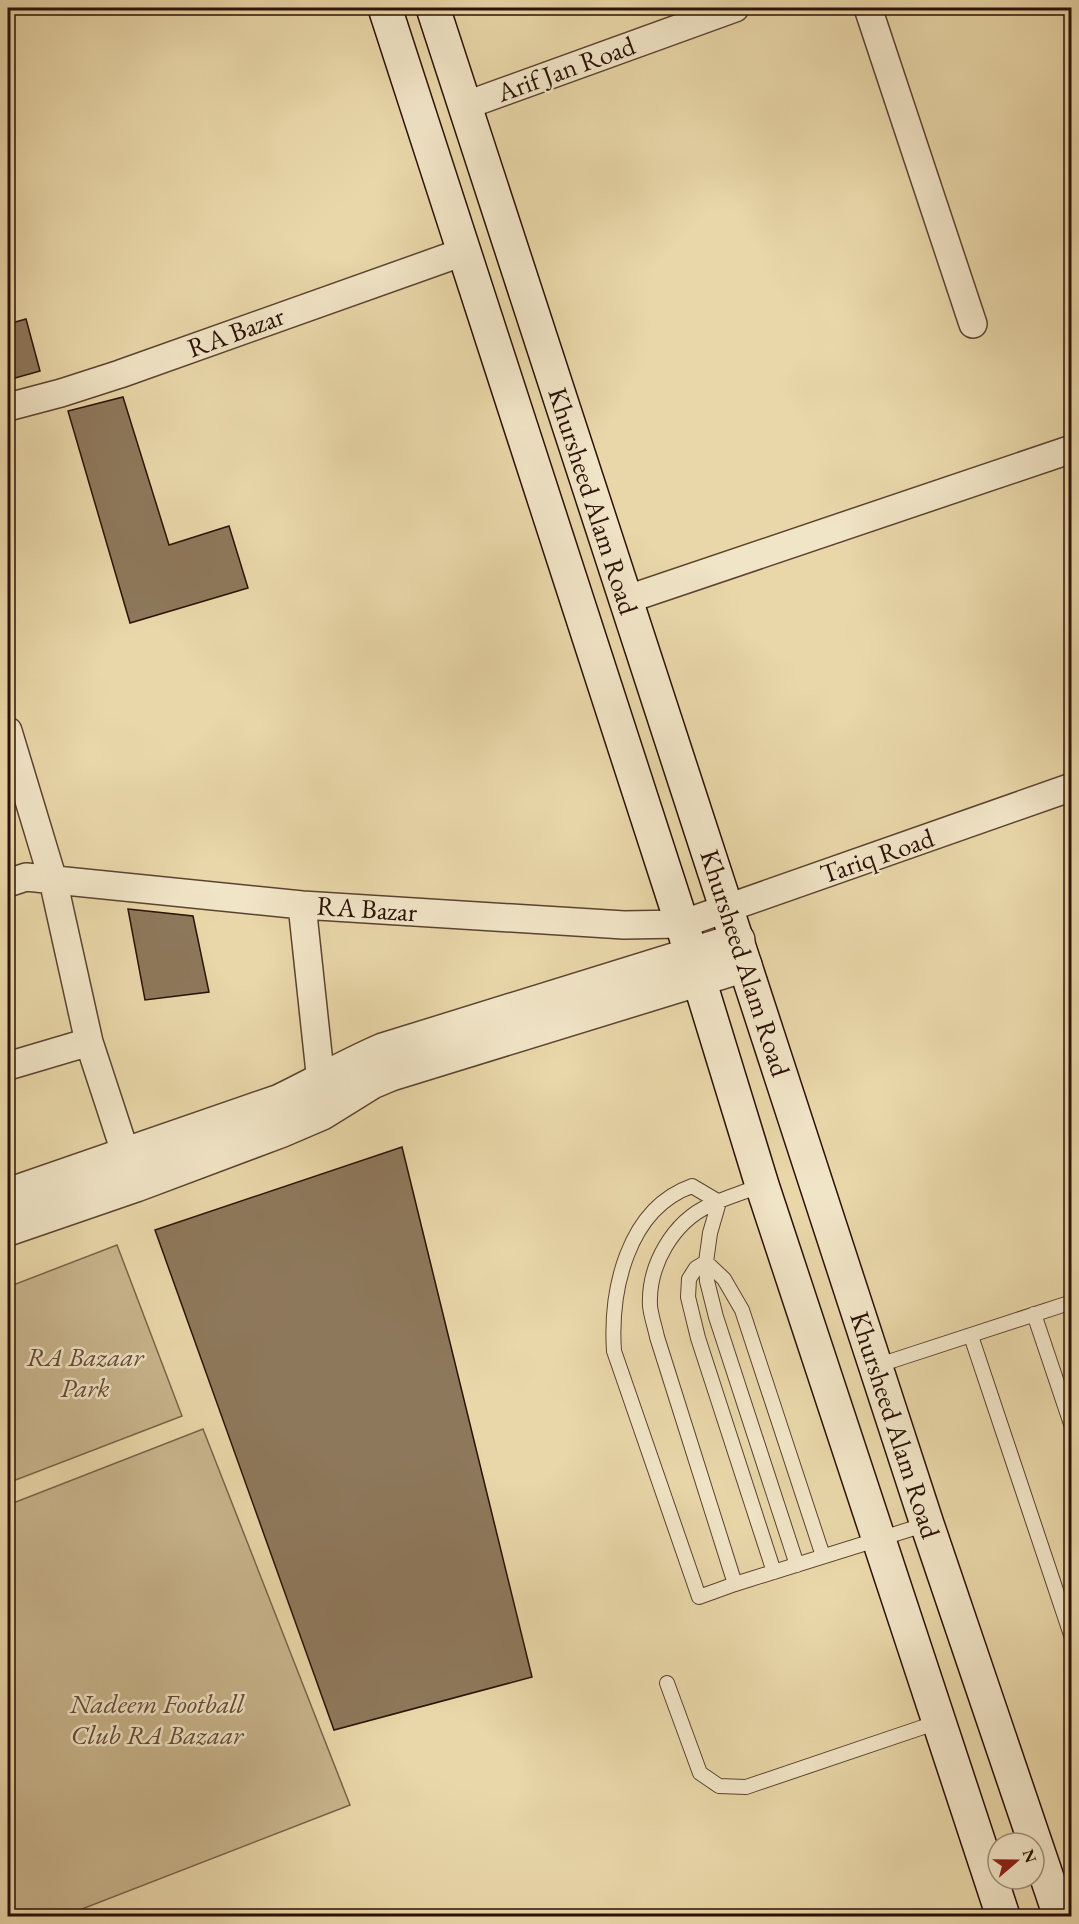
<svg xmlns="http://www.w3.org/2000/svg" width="1079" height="1924" font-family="'EB Garamond',serif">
	<rect width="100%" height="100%" fill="#e9d7a9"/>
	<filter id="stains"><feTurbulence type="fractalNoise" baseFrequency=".00333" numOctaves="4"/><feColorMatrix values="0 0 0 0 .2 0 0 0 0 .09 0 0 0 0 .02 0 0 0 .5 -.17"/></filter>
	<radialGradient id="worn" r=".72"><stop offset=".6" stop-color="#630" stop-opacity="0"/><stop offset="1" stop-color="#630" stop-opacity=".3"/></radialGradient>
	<path fill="#c9b58d" stroke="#7a634a" stroke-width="1.5" d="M117,1245L182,1416L8,1483V1287Z
		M203,1429L350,1805L64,1916H8V1505Z"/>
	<path fill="#8e785b" stroke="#2c1107" stroke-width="1.5" d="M26,319L40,371L8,380V324Z
		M123,397L169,545L229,526L248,588L130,623L68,411Z
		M128,909L193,916L209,992L145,1000Z
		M402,1147L532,1677L334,1730L155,1230Z"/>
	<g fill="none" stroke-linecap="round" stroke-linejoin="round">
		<g stroke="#5b4230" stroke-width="16">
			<path id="service" d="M762,1185C745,1192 727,1197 710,1205C673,1222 648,1265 650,1306C651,1316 655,1327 657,1337L735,1584L927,1524
				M706,1262L696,1268L689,1279L688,1297L698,1338L774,1572
				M706,1262L724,1279L742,1310L823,1556
				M1034,1314L1072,1427
				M971,1336L1072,1638
				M876,1366L1072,1302
				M735,1584L699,1597L614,1351C610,1291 627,1209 692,1186L719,1202L710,1233L706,1262L707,1281L716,1317L797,1565
				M667,1683L700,1773L719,1786L746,1787L938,1722"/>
		</g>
		<g stroke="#5b4230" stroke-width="30">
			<path id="minor" d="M868,8L973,324
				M464,106L735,8
				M8,407L61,393L120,374L463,252
				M625,600L1072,449
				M8,731L53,880L89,1042L126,1155
				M8,883L26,877L302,905L624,925L682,924L1072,787
				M302,905L321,1082
				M8,1066L89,1042"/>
		</g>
		<g stroke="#5b4230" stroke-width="36">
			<path id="tertiary" d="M8,1195L280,1101C315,1084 348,1065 383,1050L738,940
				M8,1229L136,1185L280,1131L322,1113L372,1082L391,1074L745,965"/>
		</g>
		<g stroke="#2c1107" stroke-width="36">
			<path id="secondary" d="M385,8L682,924L762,1185L1003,1916
				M433,8L927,1524L1060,1916"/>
		</g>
		<use href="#service" stroke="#f1e5c7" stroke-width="14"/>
		<use href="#minor" stroke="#f1e5c7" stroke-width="27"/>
		<use href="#tertiary" stroke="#f1e5c7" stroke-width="33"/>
		<use href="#secondary" stroke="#f1e5c7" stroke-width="33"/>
	</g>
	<g text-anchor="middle" stroke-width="5" stroke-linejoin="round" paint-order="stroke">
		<g font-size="27" fill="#2c1107" stroke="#f1e5c7">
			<text transform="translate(566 69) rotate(-20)" y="9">Arif Jan Road</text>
			<text transform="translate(236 332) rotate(-20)" y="9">RA Bazar</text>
			<text transform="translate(593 501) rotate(72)" y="9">Khursheed Alam Road</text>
			<text transform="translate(877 856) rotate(-19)" y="9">Tariq Road</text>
			<text transform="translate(367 909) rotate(4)" y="9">RA Bazar</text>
			<text transform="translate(745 963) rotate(72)" y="9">Khursheed Alam Road</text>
			<text transform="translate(895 1425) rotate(72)" y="9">Khursheed Alam Road</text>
		</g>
		<g font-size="27" font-style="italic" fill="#634a36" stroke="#f1e5c7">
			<text x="85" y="1366">RA Bazaar<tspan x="85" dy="31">Park</tspan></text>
			<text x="157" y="1713">Nadeem Football<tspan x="157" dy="31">Club RA Bazaar</tspan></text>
		</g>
	</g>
	<rect width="1079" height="1924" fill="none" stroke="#e9d7a9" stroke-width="30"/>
	<rect x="9" y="9" width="1061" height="1906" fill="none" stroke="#2c1107" stroke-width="3"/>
	<rect x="15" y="15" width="1049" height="1894" fill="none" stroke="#2c1107" stroke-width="1.5"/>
	<g transform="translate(1016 1861) rotate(70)"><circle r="28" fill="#f1e5c7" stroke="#a2907a" stroke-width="1.5"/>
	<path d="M0-4.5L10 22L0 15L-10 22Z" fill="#8f2418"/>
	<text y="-9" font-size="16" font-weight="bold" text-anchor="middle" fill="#2c1107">N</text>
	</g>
	<rect width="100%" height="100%" filter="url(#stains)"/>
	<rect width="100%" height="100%" fill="url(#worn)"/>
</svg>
